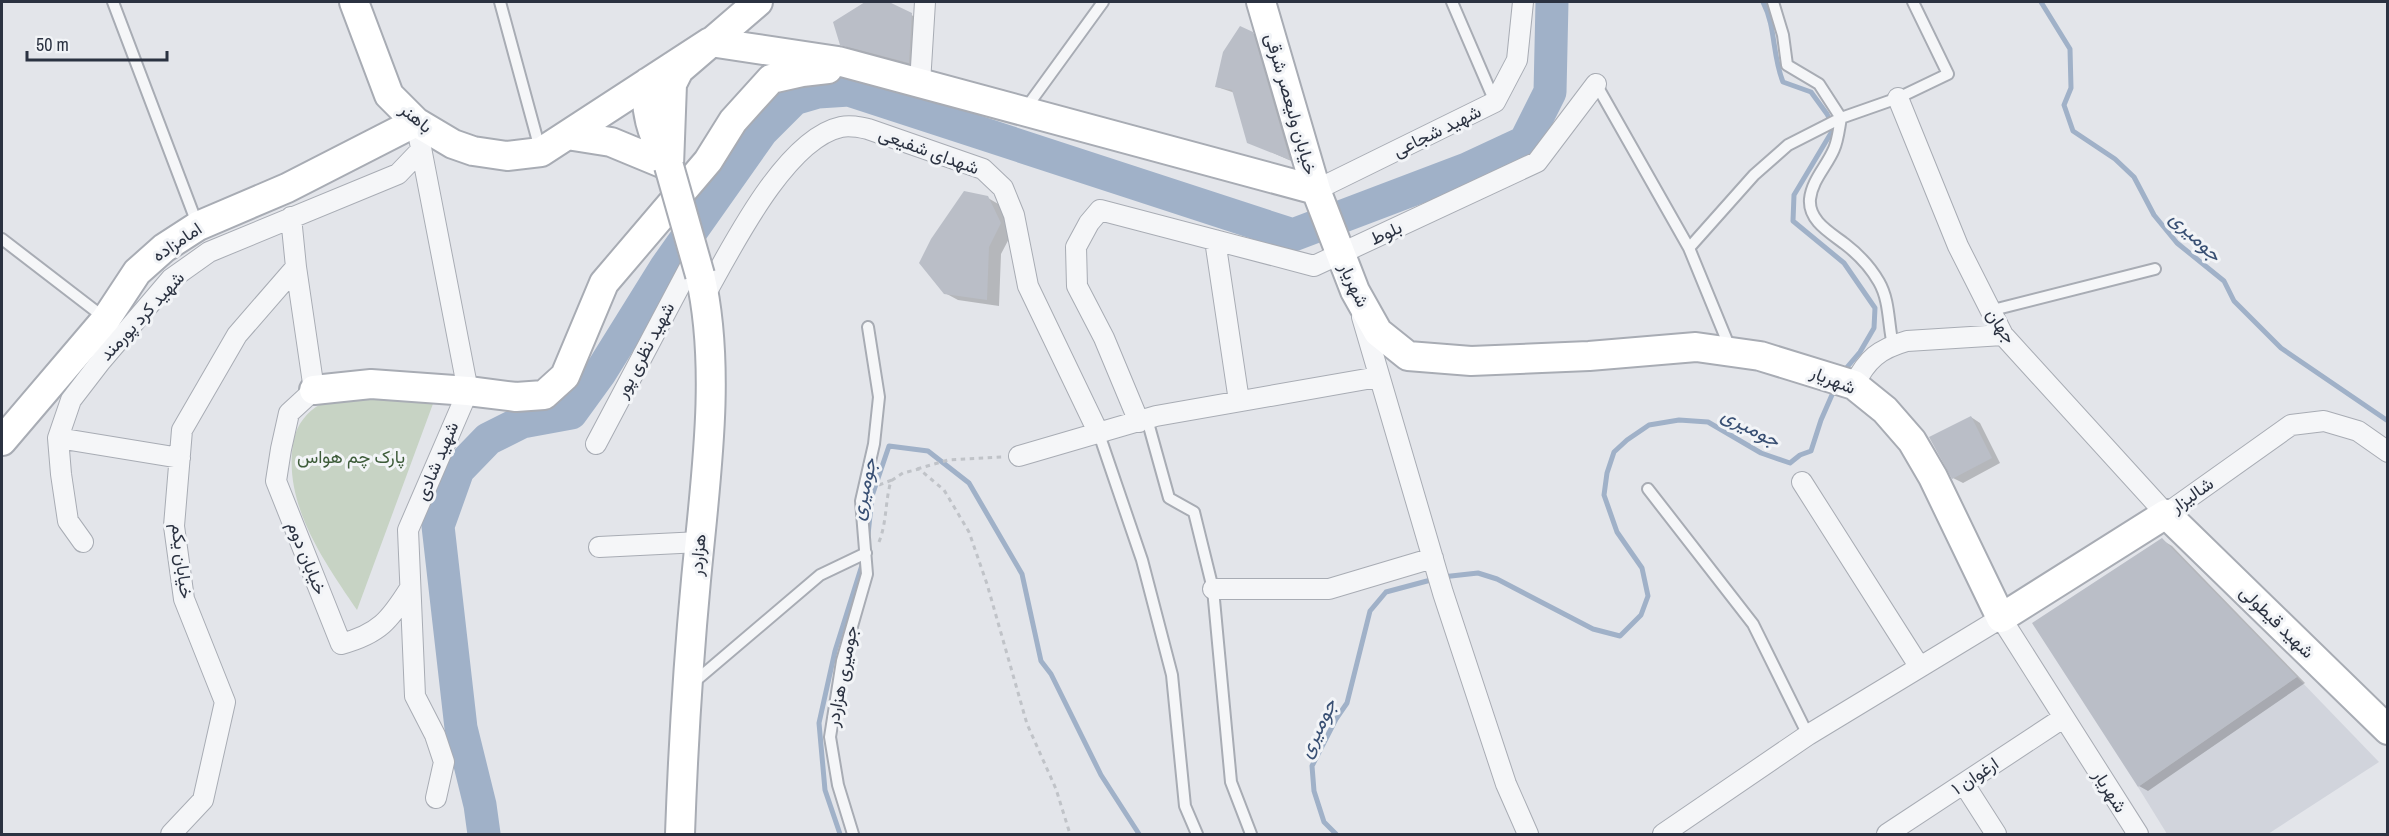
<svg xmlns="http://www.w3.org/2000/svg" width="2389" height="836" font-family="'Archivo Narrow',Vazirmatn,sans-serif">
	<rect width="100%" height="100%" fill="#e3e5ea"/>
	<path fill="#d1d4dc" d="M2297,677L2379,762L2268,834H2167L2138,787Z"/>
	<path fill="#c7d3c4" d="M356,395L434,401L357,610C324,561 281,502 294,439C297,425 307,411 321,404C331,399 345,398 356,395Z"/>
	<path fill="#0003" d="M868,2H886L921,20L918,67L851,49L841,44L835,22Z
		M1252,33L1262,39L1298,164L1249,142L1235,93L1217,87Z
		M988,198L1000,205L1013,231L1001,254L999,306L958,300L945,293Z
		M1971,417L1980,423L2000,463L1963,483L1953,478Z
		M2162,540L2172,546L2305,683L2148,791L2139,786Z"/>
	<g fill="none" stroke-linecap="round" stroke-linejoin="round">
		<path stroke="#a0b1c8" stroke-width="5" d="M1763,2C1776,27 1772,55 1783,82L1811,92L1827,114L1834,128L1794,195L1793,221L1844,263L1875,308L1874,328L1860,352L1843,372
			M2041,2L2070,49L2071,88L2064,105L2073,131L2115,159L2134,177L2154,215L2177,243L2224,281L2234,301L2281,348L2388,421
			M868,535L872,496L889,446L928,451L969,483L1022,574L1041,661L1051,674L1101,775L1139,834
			M840,834L825,790L819,723L835,651L863,562
			M1336,834L1324,822L1314,791L1312,766L1336,719L1347,703L1370,611L1386,592L1442,577L1478,573L1497,579L1593,629L1620,636L1641,615L1648,596L1642,568L1617,532L1604,495L1607,473L1614,452L1627,440L1649,425L1679,420L1708,422L1761,453L1790,463L1800,455L1811,451L1821,420L1835,388"/>
		<path stroke="#a0b1c8" stroke-width="33" d="M484,834L480,805L461,728L438,526L458,470L488,439L522,422L571,413L600,373L666,267L762,131L794,99L818,92L849,90L1293,235L1467,169L1525,142L1550,92L1552,2"/>
	</g>
	<path fill="#babec7" d="M865,2H889L912,13L909,63L840,45L833,22Z
		M1240,26L1253,32L1290,160L1247,143L1232,90L1215,87L1223,52Z
		M964,191L988,196L1001,223L989,247L987,300L944,294L919,263L931,239Z
		M1971,416L1992,458L1952,479L1929,437Z
		M2162,538L2297,677L2138,787L2032,623Z"/>
	<g fill="none" stroke-linecap="round" stroke-linejoin="round">
		<g stroke="#a8acb4" stroke-width="14">
			<path id="lane" d="M113,2L198,226
				M500,2L540,149
				M1452,2L1495,102
				M1773,2L1783,35L1787,65L1819,84L1841,118C1839,128 1838,140 1834,149C1827,166 1812,180 1810,199C1808,221 1831,233 1845,244C1858,254 1871,268 1879,282C1890,301 1888,325 1893,345
				M1596,84L1689,248
				M1026,108L1103,2
				M2,239L106,319
				M1989,311L2155,269
				M1730,348L1689,248L1754,175L1788,145L1841,118L1898,98L1948,74L1913,2
				M1147,419L1169,498L1194,512L1213,589L1231,782L1251,834
				M1099,434L1142,560L1172,675L1185,806L1197,834
				M1648,489L1753,624L1808,735
				M693,683L820,575L866,553
				M853,834L838,785L830,737L842,661L867,574L861,501L874,444L879,397L868,327"/>
		</g>
		<g stroke="#a8acb4" stroke-width="22">
			<path id="street" d="M920,83L925,2
				M1898,98L1958,246L2003,335L2166,514L2291,425L2324,421L2358,431L2388,452
				M416,122L468,391L408,530L415,696L435,735L444,762L436,798
				M1316,190L1495,102L1517,60L1523,2
				M291,217L296,267L314,390L289,413L281,449L276,481L341,644C379,634 390,620 410,588
				M1215,240L1239,401
				M705,295C731,249 785,139 841,127C850,125 859,127 868,129L983,169L1003,188L1014,215L1028,286L1099,434
				M1362,317L1443,593L1506,784L1528,834
				M1854,385C1867,359 1879,349 1907,341L2003,335
				M1139,422L1104,338L1077,286L1076,247L1089,223L1100,210L1314,266L1537,162L1596,84
				M58,438L180,458
				M596,444L695,257
				M1019,456L1156,416L1378,377
				M1802,482L1919,666
				M83,542L68,521L61,474L58,438L71,400L101,361L171,279L209,252L398,174L421,150
				M599,547L700,542
				M1213,589H1329L1433,558
				M1964,784L1996,834
				M171,834L203,800L225,702L184,599L174,526L182,430L237,335L296,267
				M1663,834L1808,735L2001,618L2138,834
				M1887,834L2063,718"/>
		</g>
		<g stroke="#a8acb4" stroke-width="32">
			<path id="secondary" d="M354,2L389,95L416,122L453,144L473,151L507,156L541,152L710,42L838,61L1316,190
				M1261,2L1316,190L1355,291L1378,332L1408,356L1471,361L1589,356L1696,347L1760,356L1854,385L1885,410L1912,441L1933,477L2001,618L2166,514L2388,730
				M648,82C644,111 652,133 665,159
				M567,135L611,142L669,166
				M669,166L672,84L679,70L758,2
				M314,390L371,384L468,391L516,397L544,395L565,376L604,283L708,161L733,121L771,79L802,72L828,69
				M2,441L106,319L137,272L164,248L198,226L287,188L416,122
				M680,834C683,749 688,665 696,580C705,483 722,370 700,275"/>
		</g>
		<path stroke="#c0c3c8" stroke-width="3" stroke-dasharray="4.5 4.5" stroke-linecap="butt" d="M917,469L948,460L1002,457
			M879,485L892,480
			M879,542C887,522 885,501 891,481L903,473L919,469L944,490L969,532L987,584L1027,724L1056,789L1070,834"/>
		<use href="#lane" stroke="#f5f6f8" stroke-width="10"/>
		<use href="#street" stroke="#f5f6f8" stroke-width="20"/>
		<use href="#secondary" stroke="#fff" stroke-width="28"/>
		<g stroke="#a8acb4" stroke-width="32" stroke-linecap="butt">
			<path id="secondary-bridge" d="M669,166L700,275"/>
		</g>
		<use href="#secondary-bridge" stroke="#fff" stroke-width="28"/>
	</g>
	<g text-anchor="middle" stroke-width="6" stroke-linejoin="round" paint-order="stroke">
		<g font-size="18" fill="#2b3241" stroke="#f2f4f7">
			<text transform="translate(1291 104) rotate(74)" y="6">خیابان ولیعصر شرقی</text>
			<text transform="translate(416 118) rotate(39)" y="6">باهنر</text>
			<text transform="translate(1437 131) rotate(-26)" y="6">شهید شجاعی</text>
			<text transform="translate(929 151) rotate(20)" y="6">شهدای شفیعی</text>
			<text transform="translate(1386 233) rotate(-25)" y="6">بلوط</text>
			<text transform="translate(177 242) rotate(-34)" y="6">امامزاده</text>
			<text transform="translate(1354 285) rotate(65)" y="6">شهریار</text>
			<text transform="translate(142 316) rotate(-47)" y="6">شهید کرد پورمند</text>
			<text transform="translate(2001 326) rotate(56)" y="6">جهان</text>
			<text transform="translate(645 350) rotate(-62)" y="6">شهید نظری پور</text>
			<text transform="translate(1833 380) rotate(22)" y="6">شهریار</text>
			<text transform="translate(437 461) rotate(-67)" y="6">شهید شادی</text>
			<text transform="translate(2192 495) rotate(-35)" y="6">شالیزار</text>
			<text transform="translate(698 555) rotate(-85)" y="6">هزاردر</text>
			<text transform="translate(307 558) rotate(68)" y="6">خیابان دوم</text>
			<text transform="translate(182 561) rotate(83)" y="6">خیابان یکم</text>
			<text transform="translate(2277 622) rotate(44)" y="6">شهید قیطولی</text>
			<text transform="translate(842 676) rotate(-79)" y="6">جومیری هزاردر</text>
			<text transform="translate(1975 776) rotate(-34)" y="6">ارغوان ۱</text>
			<text transform="translate(2110 791) rotate(58)" y="6">شهریار</text>
		</g>
		<g font-size="18" fill="#3e5c3a" stroke="#f2f4f7">
			<text x="351" y="463">پارک چم هواس</text>
		</g>
		<g font-size="20" font-style="italic" fill="#384f73" stroke="#f2f4f7">
			<text transform="translate(2196 236) rotate(44)" y="7">جومیری</text>
			<text transform="translate(1751 427) rotate(28)" y="7">جومیری</text>
			<text transform="translate(863 489) rotate(-77)" y="7">جومیری</text>
			<text transform="translate(1317 728) rotate(-64)" y="7">جومیری</text>
		</g>
	</g>
	<rect width="2389" height="836" fill="none" stroke="#2b3241" stroke-width="6"/>
	<path d="M27 51v9h140v-9" fill="none" stroke="#2b3241" stroke-width="3"/>
	<text x="36" y="51" font-size="18" fill="#2b3241" stroke="#f2f4f7" stroke-width="4.5" paint-order="stroke">50 m</text>
</svg>
